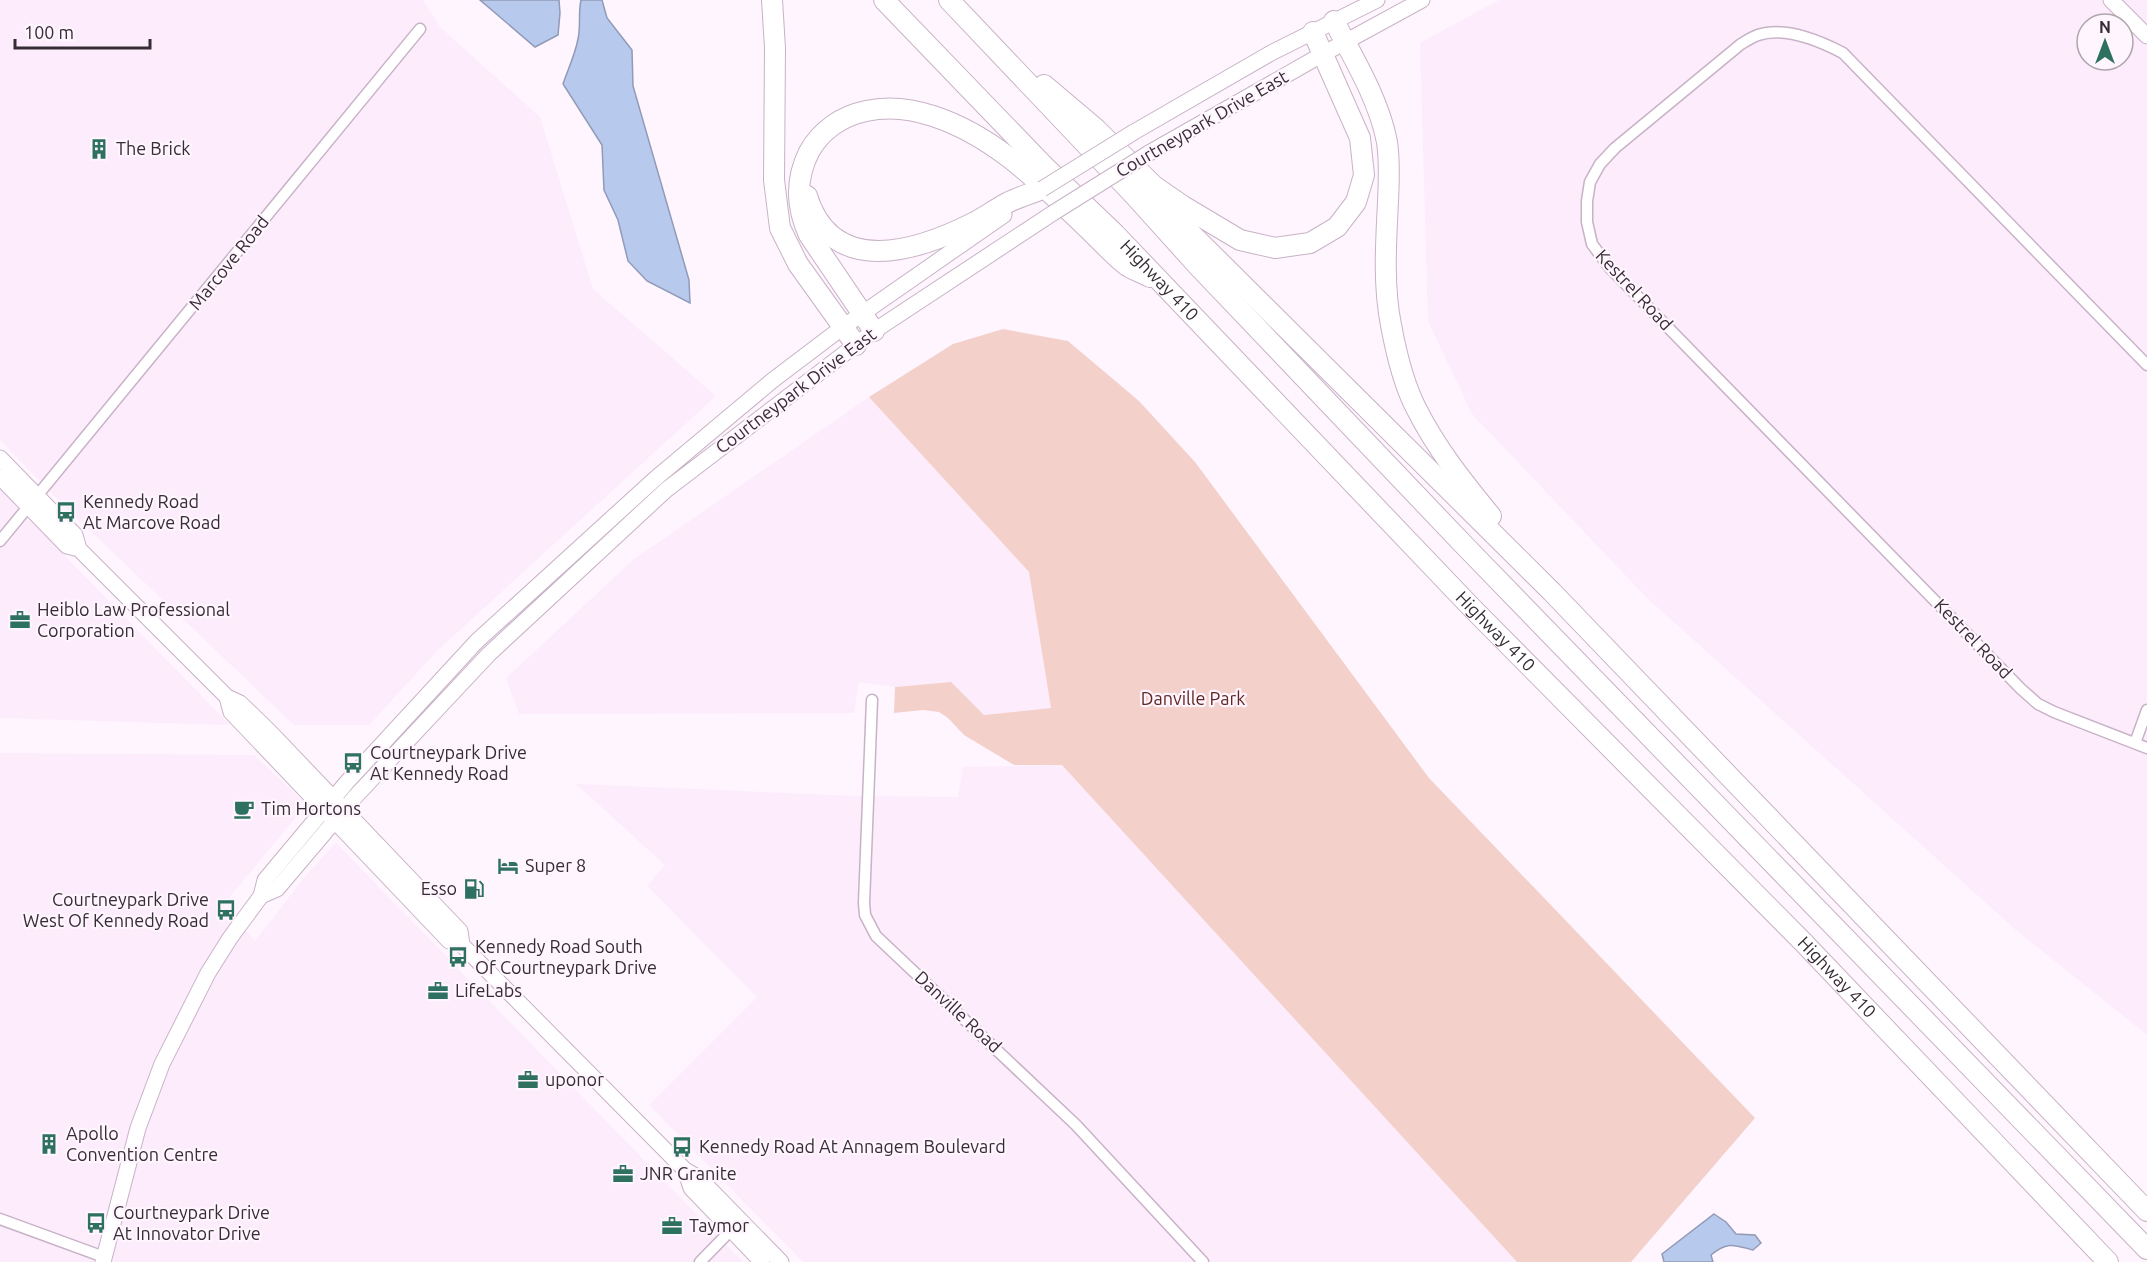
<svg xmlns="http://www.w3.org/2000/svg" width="2147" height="1262" font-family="Ubuntu,sans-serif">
	<rect width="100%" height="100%" fill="#fff5fe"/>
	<path fill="#fdecfc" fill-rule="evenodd" d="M0,0H423L440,27L540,117L593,289L716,396L438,650L369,725H294L62,504L0,440Z
		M1499,0H2147V1035L2017,931L1646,597L1472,414L1428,321L1420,43ZM2087,24H2123V60H2087Z
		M869,397L1029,572L1051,708L984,715L950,682L895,687L859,682L854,713L519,714L506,678L633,560Z
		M0,489L21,511L230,725L0,718Z
		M0,753L254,755L302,800L301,811L223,905L255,941L307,874L336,843L743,1262H0Z
		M1062,765L1517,1262H803L649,1105L757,997L647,886L665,865L576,784L855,796L958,797L963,767Z"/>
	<path fill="#f4d0cb" d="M1003,329L1068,341L1139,401L1195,462L1429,778L1755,1118L1631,1262H1517L1062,765H1014L964,735L948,718L939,712L923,710L894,713L895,687L951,682L984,715L1051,708L1029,572L869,397L953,344Z"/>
	<path fill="#b8c9ee" stroke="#919ab6" stroke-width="1.5" d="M480,0H559L560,13L558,35L535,47Z
		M581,0H602L607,18L632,50L633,86L689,280L690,303L647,281L628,261L618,220L604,190L602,145L563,84C568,69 575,55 578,39C581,26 578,13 581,0Z
		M1714,1214L1726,1222L1736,1234L1755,1235L1761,1243L1753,1250C1734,1245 1728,1241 1711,1255L1713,1262H1664L1662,1254Z"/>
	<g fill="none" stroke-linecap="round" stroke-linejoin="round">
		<g stroke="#c8b2c7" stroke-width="13">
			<path id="minor" d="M2147,365L1843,53C1820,41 1785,26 1758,35C1752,37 1746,41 1741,44L1615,148L1600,164L1590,182L1587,201V222L1592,244L1609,267L2021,689L2038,704L2054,712L2147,748
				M0,541L420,29
				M872,700L864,903L865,915L876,936L1076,1125L1203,1262
				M2135,743L2147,710
				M0,1219L104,1257
				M700,1262L736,1225"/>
		</g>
		<g stroke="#c8b2c7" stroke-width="17">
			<path id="secondary" d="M2111,0L2147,36
				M1134,132L1271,53L1377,0
				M1149,153L1323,54L1422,0
				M0,458L75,535L79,549L227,697L240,703L269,731L460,931L462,945
				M0,477L67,546L79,549
				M227,697L231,712L449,941L462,945L685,1170L699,1178L781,1262
				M261,896L277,889L354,798L489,654L666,490L874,331L1053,213
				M685,1170L691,1188L762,1262
				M103,1262L138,1128L162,1064L208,973L230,938L261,896L265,880L347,782L477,641L656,478L773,380L843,327L1004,215"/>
		</g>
		<g stroke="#c8b2c7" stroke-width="22">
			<g id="motorway">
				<path d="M772,0L775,48L774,180L780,228L798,264L856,345"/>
				<path id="s1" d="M884,0L1044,166L1115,234L1471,607L1803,942L2108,1262"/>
				<path d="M949,0L1134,195L1198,266L1464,545L2147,1249"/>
				<path d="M1334,21C1354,59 1379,100 1387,142C1390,162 1389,182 1388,202C1386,242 1383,285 1391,325C1396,352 1403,383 1416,408C1436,448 1463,482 1491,516"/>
				<path d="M1044,85L1096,129L1154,186L1183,206L1240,240L1275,248L1310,243L1337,227L1356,202L1364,175L1360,138L1313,32"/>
				<path d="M1131,174L1552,592L2147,1211"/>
				<path d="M807,196C832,279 918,251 975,222C986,216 996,209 1007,203C1018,197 1030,194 1042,189"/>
				<path d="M874,331L809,235C796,207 795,180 809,152C821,130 842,116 866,111C888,106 912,109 933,116C994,136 1038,181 1083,224C1097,237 1111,253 1126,265C1133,270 1143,273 1150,277"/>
			</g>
		</g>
		<use href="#minor" stroke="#fff" stroke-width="10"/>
		<use href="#secondary" stroke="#fff" stroke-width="15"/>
		<use href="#motorway" stroke="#fff" stroke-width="20"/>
		<g stroke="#c8b2c7" stroke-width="17" stroke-linecap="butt">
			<path id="secondary-bridge" d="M1042,189L1134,132
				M1053,213L1149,153"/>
		</g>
		<use href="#secondary-bridge" stroke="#fff" stroke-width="15"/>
	</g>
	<defs>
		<g id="building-bare" transform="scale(1.62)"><path d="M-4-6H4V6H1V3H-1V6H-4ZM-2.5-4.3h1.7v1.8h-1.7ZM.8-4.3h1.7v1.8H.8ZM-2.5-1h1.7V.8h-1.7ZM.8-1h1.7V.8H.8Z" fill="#2e7161" stroke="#fff5fe" stroke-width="2.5" paint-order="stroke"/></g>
		<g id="bus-bare" transform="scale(1.62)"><path d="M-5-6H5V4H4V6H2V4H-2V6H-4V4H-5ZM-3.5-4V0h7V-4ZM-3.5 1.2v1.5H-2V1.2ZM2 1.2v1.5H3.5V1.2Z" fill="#2e7161" stroke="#fff5fe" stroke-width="2.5" paint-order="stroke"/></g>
		<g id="office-bare" transform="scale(1.62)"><path d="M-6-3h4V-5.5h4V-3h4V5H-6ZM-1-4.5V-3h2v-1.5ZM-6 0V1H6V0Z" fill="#2e7161" stroke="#fff5fe" stroke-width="2.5" paint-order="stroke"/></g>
		<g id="cafe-bare" transform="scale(1.62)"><path d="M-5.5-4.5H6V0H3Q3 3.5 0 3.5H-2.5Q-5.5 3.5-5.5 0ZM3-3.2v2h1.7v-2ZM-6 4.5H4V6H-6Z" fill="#2e7161" stroke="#fff5fe" stroke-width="2.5" paint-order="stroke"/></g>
		<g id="hotel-bare" transform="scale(1.62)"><path d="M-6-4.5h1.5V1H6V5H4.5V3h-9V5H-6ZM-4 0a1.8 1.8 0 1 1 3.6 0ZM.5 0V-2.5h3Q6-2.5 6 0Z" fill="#2e7161" stroke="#fff5fe" stroke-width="2.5" paint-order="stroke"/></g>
		<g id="fuel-bare" transform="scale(1.62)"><path d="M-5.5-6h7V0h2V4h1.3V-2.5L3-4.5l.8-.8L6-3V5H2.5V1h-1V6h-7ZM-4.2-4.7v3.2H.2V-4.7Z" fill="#2e7161" stroke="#fff5fe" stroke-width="2.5" paint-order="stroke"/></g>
	</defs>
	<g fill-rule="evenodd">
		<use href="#building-bare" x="99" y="149"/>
		<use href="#bus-bare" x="66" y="512"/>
		<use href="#office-bare" x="20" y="620"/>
		<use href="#bus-bare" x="353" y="763"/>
		<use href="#cafe-bare" x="244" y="809"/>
		<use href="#hotel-bare" x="508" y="866"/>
		<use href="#fuel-bare" x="474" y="889"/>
		<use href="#bus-bare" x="226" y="910"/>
		<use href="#bus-bare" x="458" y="957"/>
		<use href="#office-bare" x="438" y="991"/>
		<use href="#office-bare" x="528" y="1080"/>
		<use href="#building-bare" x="49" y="1144"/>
		<use href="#bus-bare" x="682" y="1147"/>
		<use href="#office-bare" x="623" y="1174"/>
		<use href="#bus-bare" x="96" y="1223"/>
		<use href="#office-bare" x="672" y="1226"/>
	</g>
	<g text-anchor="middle" stroke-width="4.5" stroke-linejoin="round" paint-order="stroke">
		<g font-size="18" fill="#352c34" stroke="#fff5fe">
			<text transform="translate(1202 124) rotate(-30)" y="6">Courtneypark Drive East</text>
			<text transform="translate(229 263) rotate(-51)" y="6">Marcove Road</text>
			<text dy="6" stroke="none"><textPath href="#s1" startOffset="393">Highway 410</textPath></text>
			<text transform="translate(1634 290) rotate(47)" y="6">Kestrel Road</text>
			<text transform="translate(796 391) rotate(-37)" y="6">Courtneypark Drive East</text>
			<text dy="6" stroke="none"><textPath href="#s1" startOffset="879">Highway 410</textPath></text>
			<text transform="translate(1973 639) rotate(46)" y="6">Kestrel Road</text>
			<text dy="6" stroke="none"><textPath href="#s1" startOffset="1365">Highway 410</textPath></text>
			<text transform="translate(958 1012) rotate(43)" y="6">Danville Road</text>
		</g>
		<g font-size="18" fill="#352c34" stroke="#fff5fe" text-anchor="start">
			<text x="116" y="155">The Brick</text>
			<text x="83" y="508">Kennedy Road<tspan x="83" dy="21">At Marcove Road</tspan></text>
			<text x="37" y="616">Heiblo Law Professional<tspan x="37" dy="21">Corporation</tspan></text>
			<text x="370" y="759">Courtneypark Drive<tspan x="370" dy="21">At Kennedy Road</tspan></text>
			<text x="261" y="815">Tim Hortons</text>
			<text x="525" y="872">Super 8</text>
			<text x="457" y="895" text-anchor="end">Esso</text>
			<text x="209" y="906" text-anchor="end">Courtneypark Drive<tspan x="209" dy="21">West Of Kennedy Road</tspan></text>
			<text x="475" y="953">Kennedy Road South<tspan x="475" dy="21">Of Courtneypark Drive</tspan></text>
			<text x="455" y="997">LifeLabs</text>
			<text x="545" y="1086">uponor</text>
			<text x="66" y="1140">Apollo<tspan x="66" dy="21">Convention Centre</tspan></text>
			<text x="699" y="1153">Kennedy Road At Annagem Boulevard</text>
			<text x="640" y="1180">JNR Granite</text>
			<text x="113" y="1219">Courtneypark Drive<tspan x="113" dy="21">At Innovator Drive</tspan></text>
			<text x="689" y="1232">Taymor</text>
		</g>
		<g font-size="18" fill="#612721" stroke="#fff5fe">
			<text x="1193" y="705">Danville Park</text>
		</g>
	</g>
	<g transform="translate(2105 42)"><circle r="28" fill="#fff5fe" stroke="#aea5ad" stroke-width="1.5"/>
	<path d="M0-4.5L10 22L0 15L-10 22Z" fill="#2e7161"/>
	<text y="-9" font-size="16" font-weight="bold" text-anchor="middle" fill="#352c34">N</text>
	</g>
	<path d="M15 39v9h135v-9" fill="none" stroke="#352c34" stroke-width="3"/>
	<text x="24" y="39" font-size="18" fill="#352c34" stroke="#fff5fe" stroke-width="4.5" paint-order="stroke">100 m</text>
</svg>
